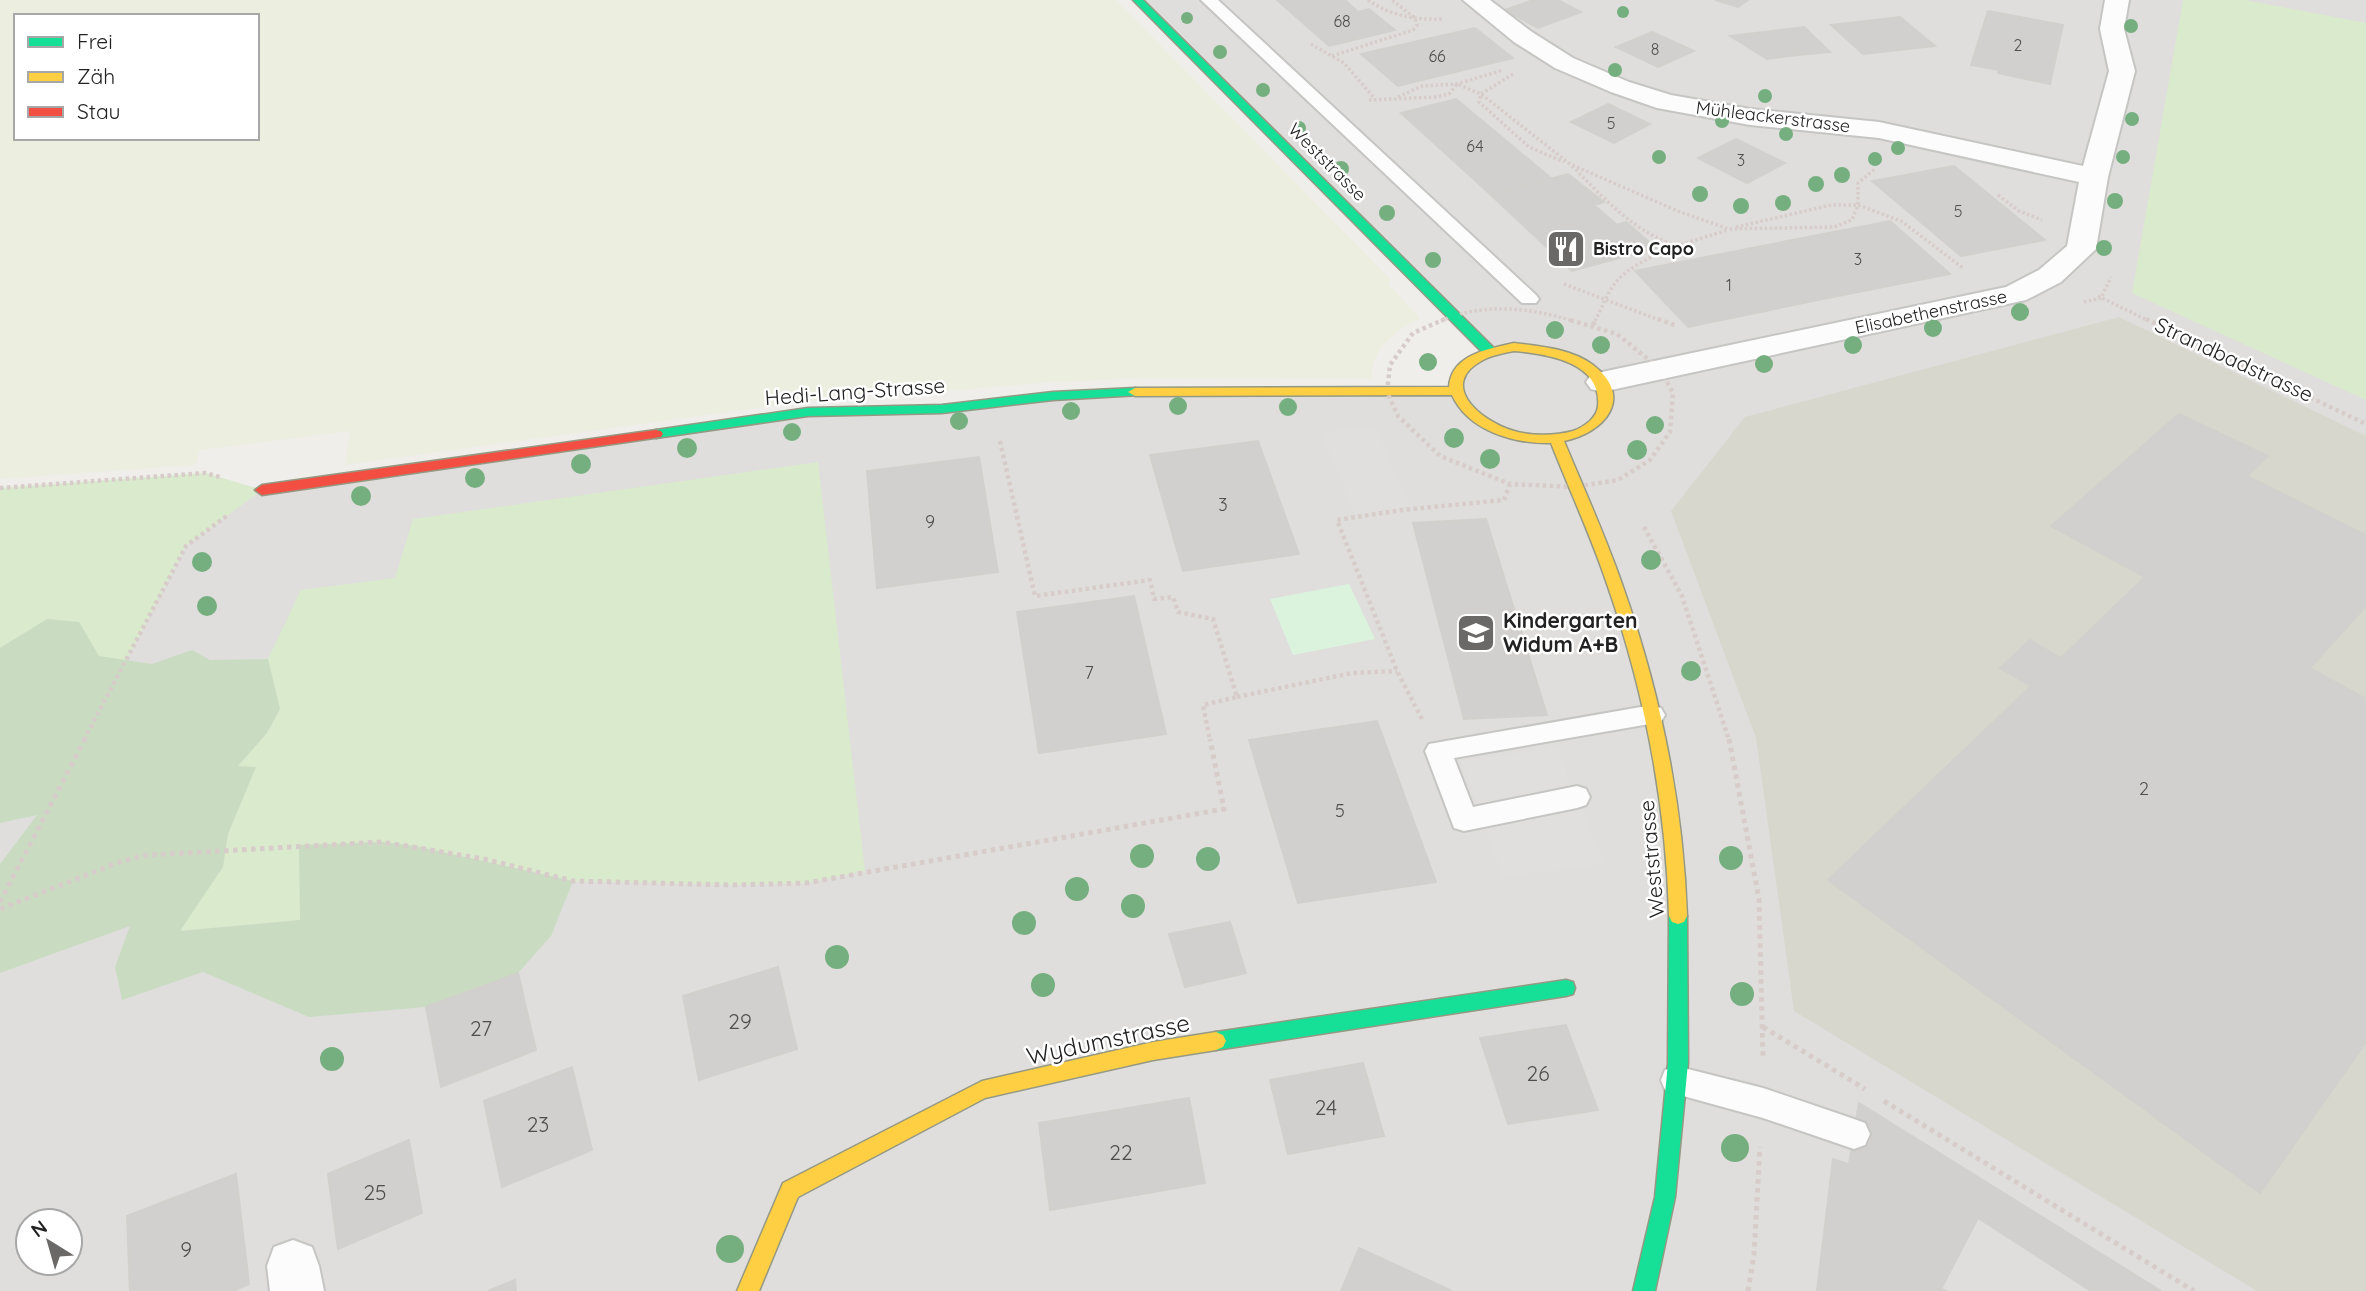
<svg xmlns="http://www.w3.org/2000/svg" width="2366" height="1291" font-family="Quicksand,sans-serif">
	<rect width="100%" height="100%" fill="#efeeeb"/>
	<path fill="#dfdedc" fill-rule="evenodd" d="M1138,0H2366V1291H0V488L205,473L262,490L808,412L1053,396L1455,391L1488,351ZM28,1221H70V1263H28Z"/>
	<path fill="#d7d7cd" d="M2119,317L2366,436V1291H2257L1794,1011L1756,738L1671,511L1745,417Z"/>
	<path fill="#eceedf" fill-rule="evenodd" d="M0,0H1116L1391,280L1388,284L1420,318L1399,330L1381,347L1372,366V379L1147,378L1053,382L933,392L929,384L345,465L350,431L200,450L195,465L0,479ZM16,16H257V138H16Z"/>
	<path fill="#daeacc" d="M2183,0H2245L2366,23V400L2132,293Z
		M818,462L865,871L806,883L732,885L573,881L415,846L382,842L300,845V920L179,931L223,867L228,834L255,768L237,767L267,733L280,709L268,659L301,590L395,578L413,519Z
		M205,473L262,490L186,546L126,661L98,656L47,620L0,648V488Z"/>
	<path fill="#c9dcc2" d="M47,619L79,622L99,656L152,664L192,650L210,660L268,659L280,709L267,733L238,766L256,767L228,834L223,867L180,931L300,920L299,845L382,842L415,846L573,881L551,936L518,973L426,1007L309,1017L203,972L122,1000L115,967L130,926L0,973V864L37,815L0,823V648Z"/>
	<path fill="#dbf3dd" d="M1349,584L1375,639L1293,655L1270,599Z"/>
	<path fill="#e0dfde" d="M1374,426L1410,506L1355,514L1322,433Z
		M1556,748L1604,864L1503,877L1462,761Z"/>
	<path fill="#d2d0ce" stroke="#d2d0cc" stroke-width="2" d="M1277,0H1345L1358,12L1369,9L1395,30L1329,46Z
		M1533,0H1558L1581,12L1538,28L1505,10Z
		M1715,0H1748L1738,7Z
		M1988,11L2063,25L2050,84L1998,73L1999,70L1971,65Z
		M1900,17L1935,46L1899,50L1866,21Z
		M1866,21L1899,50L1863,54L1831,25Z
		M1804,27L1830,52L1798,55L1773,31Z
		M1475,28L1513,58L1398,86L1361,54Z
		M1773,31L1798,55L1767,59L1730,36Z
		M1652,32L1694,51L1658,67L1616,47Z
		M1456,99L1552,179L1491,195L1401,113Z
		M1608,104L1650,124L1614,143L1571,122Z
		M1736,139L1785,163L1747,183L1698,158Z
		M1954,166L2045,240L1961,256L1872,181Z
		M1568,174L1604,202L1594,205L1617,225L1626,222L1656,248L1572,271L1491,195Z
		M1890,221L1950,274L1823,299L1767,245Z
		M1767,245L1823,299L1688,327L1635,271Z
		M2179,414L2268,456L2247,476L2366,535V606L2310,668L2366,699V1042L2260,1193L1828,880L2031,686L2000,668L2030,640L2061,658L2145,577L2051,526Z
		M1258,441L1299,554L1183,571L1150,455Z
		M979,457L998,572L877,588L867,471Z
		M1486,519L1547,715L1464,719L1413,523Z
		M1134,596L1166,734L1039,753L1017,612Z
		M1377,721L1436,882L1298,903L1249,740Z
		M1230,922L1246,973L1185,987L1169,934Z
		M778,967L797,1049L699,1080L683,996Z
		M518,973L536,1050L441,1087L426,1007Z
		M1566,1025L1598,1110L1508,1124L1480,1038Z
		M1363,1063L1384,1136L1288,1154L1270,1080Z
		M572,1067L592,1150L502,1187L484,1101Z
		M1189,1098L1205,1183L1050,1210L1039,1123Z
		M1859,1103L2161,1291H2091L1944,1196L1849,1164Z
		M409,1140L422,1213L338,1249L328,1174Z
		M1833,1159L1944,1196L1978,1218L1941,1289L1947,1291H1817Z
		M236,1174L249,1284L233,1291H130L127,1216Z
		M1359,1248L1452,1291H1341Z
		M515,1280L516,1291H488Z"/>
	<g fill="none" stroke-linecap="round" stroke-linejoin="round">
		<g stroke="#c5c5c3" stroke-width="4">
			<path id="lane" d="M1201,0H1218L1536,295L1539,299L1536,303H1522Z
				M1652,705L1661,708L1665,715L1661,722L1454,758L1473,807L1577,786L1586,789L1590,797L1586,805L1577,808L1464,831L1454,828L1425,751L1429,744Z
				M1676,1066L1763,1088L1854,1119L1865,1123L1870,1134L1865,1145L1854,1149L1763,1118L1676,1094L1665,1090L1661,1080L1665,1070Z"/>
		</g>
		<g stroke="#c5c5c3" stroke-width="4">
			<path id="street" d="M1463,0H1490L1532,32L1573,58L1629,82L1671,95L1750,109L1879,122L2083,166L2109,71L2100,29L2105,0H2129L2124,29L2135,71L2108,177L2096,249L2061,282L2026,300L1602,392L1591,389L1586,382L1591,375L1602,372L2006,287L2039,270L2067,246L2079,182L1879,138L1750,125L1657,108L1611,92L1555,68L1514,42Z
				M293,1240L312,1247L319,1266L324,1291H270L267,1266L274,1247Z"/>
		</g>
		<g stroke="#959983" stroke-width="3">
			<path id="fast" d="M1133,0H1143L1494,348V354H1484Z
				M1135,388L1140,389V395L1053,400L942,413L808,416L656,438L649,434L656,430L808,408L942,405L1053,392Z
				M1678,908L1684,910L1687,916L1688,1063L1675,1197L1655,1291H1633L1655,1197L1668,1063L1669,916L1672,910Z
				M1566,980L1573,982L1575,988L1573,994L1566,996L1216,1050L1209,1047L1206,1041L1209,1035L1216,1032Z"/>
		</g>
		<g stroke="#959983" stroke-width="3">
			<path id="slow" d="M1514,343C1540,346 1572,349 1593,365C1635,397 1605,433 1564,441C1584,489 1605,535 1622,584C1660,691 1683,802 1687,916L1684,922L1678,924L1672,922L1669,916C1666,802 1644,689 1606,581C1590,534 1569,489 1551,443C1515,444 1468,431 1452,395L1135,396L1128,392L1135,388L1449,387C1451,354 1489,349 1514,343ZM1514,351C1547,354 1602,362 1598,406C1597,418 1584,427 1573,431C1555,436 1532,436 1514,431C1482,422 1436,385 1483,360C1492,355 1504,353 1514,351Z
				M1216,1032L1223,1035L1226,1041L1223,1047L1216,1050L1153,1060L985,1098L798,1197L759,1291H737L783,1183L982,1081L1153,1042Z"/>
		</g>
		<g stroke="#959983" stroke-width="3">
			<path id="jam" d="M656,430L661,431L663,434L661,437L262,495L255,490L262,485Z"/>
		</g>
		<path stroke="#d7ccc9" stroke-width="3.5" stroke-dasharray="2.5 2.5" stroke-linecap="butt" d="M1368,0C1391,16 1415,20 1443,19
			M1311,44L1344,63L1375,99
			M1332,56L1413,30L1417,25L1415,18L1392,0
			M1513,74L1481,94L1479,102L1529,147L1564,162
			M1398,97L1422,86L1457,84L1503,70
			M1369,100L1436,97L1449,94L1457,84L1481,94L1570,164L1680,212L1729,229L1834,227L1852,220L1858,205L1901,221L1963,268
			M1572,166C1605,199 1635,234 1681,247
			M1998,195L2019,211L2042,220
			M1736,227L1831,205H1858V183L1875,169
			M1564,284L1662,321
			M2098,296L2149,321
			M2084,302L2101,298L2111,277
			M1441,321C1482,302 1532,308 1573,321
			M1595,321C1602,308 1607,293 1616,282C1639,255 1695,240 1728,230"/>
		<path stroke="#d7ccc9" stroke-width="4.5" stroke-dasharray="3.5 3.5" stroke-linecap="butt" d="M1445,319L1413,333L1390,365L1387,392L1398,416L1440,456L1510,484L1574,487L1618,480L1650,460L1670,432L1673,393L1660,369L1617,334L1567,319
			M1658,319L1677,326
			M2146,319L2366,424
			M1593,325L1596,319
			M1000,441L1035,596L1150,580L1154,599L1173,597L1178,612L1213,619L1237,697L1203,705L1210,740
			M0,488L205,473L220,477
			M1644,527L1682,596L1729,740
			M1237,697L1352,673L1397,671
			M1422,719L1397,671L1337,520L1402,510L1504,500L1510,484
			M84,740L186,546L228,515"/>
		<path stroke="#d7ccc9" stroke-width="5" stroke-dasharray="4.5 4.5" stroke-linecap="butt" d="M1729,739L1759,899L1763,1058
			M0,902L85,739
			M0,909L122,861L147,855L382,842L484,859L573,881L732,885L806,883L1224,809L1210,739
			M1763,1027L1865,1089
			M1884,1101L2194,1291
			M1748,1291L1754,1254L1760,1147"/>
		<use href="#lane" fill="#fdfcfc" fill-rule="evenodd"/>
		<use href="#street" fill="#fdfcfc" fill-rule="evenodd"/>
		<use href="#fast" fill="#16e098" fill-rule="evenodd"/>
		<use href="#slow" fill="#ffcf43" fill-rule="evenodd"/>
		<use href="#jam" fill="#f24e42" fill-rule="evenodd"/>
	</g>
	<g fill="#76af7f">
		<circle cx="1623" cy="12" r="6"/>
		<circle cx="1187" cy="18" r="6"/>
		<circle cx="2131" cy="26" r="7"/>
		<circle cx="1220" cy="52" r="7"/>
		<circle cx="1615" cy="70" r="7"/>
		<circle cx="1263" cy="90" r="7"/>
		<circle cx="1765" cy="96" r="7"/>
		<circle cx="2132" cy="119" r="7"/>
		<circle cx="1722" cy="121" r="7"/>
		<circle cx="1299" cy="128" r="7"/>
		<circle cx="1786" cy="134" r="7"/>
		<circle cx="1898" cy="148" r="7"/>
		<circle cx="1659" cy="157" r="7"/>
		<circle cx="2123" cy="157" r="7"/>
		<circle cx="1875" cy="159" r="7"/>
		<circle cx="1341" cy="169" r="8"/>
		<circle cx="1842" cy="175" r="8"/>
		<circle cx="1816" cy="184" r="8"/>
		<circle cx="1700" cy="194" r="8"/>
		<circle cx="2115" cy="201" r="8"/>
		<circle cx="1783" cy="203" r="8"/>
		<circle cx="1741" cy="206" r="8"/>
		<circle cx="1387" cy="213" r="8"/>
		<circle cx="2104" cy="248" r="8"/>
		<circle cx="1433" cy="260" r="8"/>
		<circle cx="2020" cy="312" r="9"/>
		<circle cx="1933" cy="328" r="9"/>
		<circle cx="1555" cy="330" r="9"/>
		<circle cx="1601" cy="345" r="9"/>
		<circle cx="1853" cy="345" r="9"/>
		<circle cx="1428" cy="362" r="9"/>
		<circle cx="1764" cy="364" r="9"/>
		<circle cx="1178" cy="406" r="9"/>
		<circle cx="1288" cy="407" r="9"/>
		<circle cx="1071" cy="411" r="9"/>
		<circle cx="959" cy="421" r="9"/>
		<circle cx="1655" cy="425" r="9"/>
		<circle cx="792" cy="432" r="9"/>
		<circle cx="1454" cy="438" r="10"/>
		<circle cx="687" cy="448" r="10"/>
		<circle cx="1637" cy="450" r="10"/>
		<circle cx="1490" cy="459" r="10"/>
		<circle cx="581" cy="464" r="10"/>
		<circle cx="475" cy="478" r="10"/>
		<circle cx="361" cy="496" r="10"/>
		<circle cx="1651" cy="560" r="10"/>
		<circle cx="202" cy="562" r="10"/>
		<circle cx="207" cy="606" r="10"/>
		<circle cx="1691" cy="671" r="10"/>
		<circle cx="1142" cy="856" r="12"/>
		<circle cx="1731" cy="858" r="12"/>
		<circle cx="1208" cy="859" r="12"/>
		<circle cx="1077" cy="889" r="12"/>
		<circle cx="1133" cy="906" r="12"/>
		<circle cx="1024" cy="923" r="12"/>
		<circle cx="837" cy="957" r="12"/>
		<circle cx="1043" cy="985" r="12"/>
		<circle cx="1742" cy="994" r="12"/>
		<circle cx="332" cy="1059" r="12"/>
		<circle cx="1735" cy="1148" r="14"/>
		<circle cx="730" cy="1249" r="14"/>
	</g>
	<defs>
		<g id="restaurant-square" transform="scale(2.0125)"><rect x="-9" y="-9" width="18" height="18" rx="4" fill="#6a6968" stroke="#fff"/><path d="M-5-6h1v4h1v-4h1v4h1v-4h1v5L-1.5 .5V6h-2V.5L-5-1ZM5-6V6H3V1.5H1.5Q1.5-4 5-6Z" fill="#fff"/></g>
		<g id="school-square" transform="scale(2.0125)"><rect x="-9" y="-9" width="18" height="18" rx="4" fill="#6a6968" stroke="#fff"/><path d="M0-5L7-2L0 1L-7-2ZM-4 1L0 2.5L4 1V4Q0 6-4 4Z" fill="#fff"/></g>
	</defs>
	<g fill-rule="evenodd">
		<use href="#restaurant-square" x="1566" y="249"/>
		<use href="#school-square" x="1476" y="633"/>
	</g>
	<g text-anchor="middle" stroke-width="5" stroke-linejoin="round" paint-order="stroke">
		<g font-size="16" fill="#4e4e4d">
			<text x="1342" y="27">68</text>
			<text x="2018" y="51">2</text>
			<text x="1655" y="55">8</text>
			<text x="1437" y="62">66</text>
			<text x="1611" y="129">5</text>
			<text x="1475" y="152">64</text>
			<text x="1741" y="166">3</text>
			<text x="1958" y="217">5</text>
			<text x="1858" y="265">3</text>
			<text x="1729" y="291">1</text>
		</g>
		<g font-size="18" fill="#222" stroke="#fff">
			<text transform="translate(1773 117) rotate(7)" y="6">Mühleackerstrasse</text>
			<text transform="translate(1327 162) rotate(45)" y="6">Weststrasse</text>
			<text transform="translate(1931 312) rotate(-12)" y="6">Elisabethenstrasse</text>
		</g>
		<g font-size="18" font-weight="bold" fill="#222" stroke="#fff" text-anchor="start">
			<text x="1593" y="255">Bistro Capo</text>
		</g>
		<g font-size="18" fill="#4e4e4d">
			<text x="1223" y="511">3</text>
			<text x="930" y="528">9</text>
			<text x="1089" y="679">7</text>
			<text x="2144" y="795">2</text>
			<text x="1340" y="817">5</text>
		</g>
		<g font-size="21" fill="#222" stroke="#fff">
			<text transform="translate(2234 360) rotate(25)" y="7">Strandbadstrasse</text>
			<text transform="translate(855 392) rotate(-4)" y="7">Hedi-Lang-Strasse</text>
			<text transform="translate(1652 859) rotate(-95)" y="7">Weststrasse</text>
		</g>
		<g font-size="21" font-weight="bold" fill="#222" stroke="#fff" text-anchor="start">
			<text x="1503" y="628">Kindergarten<tspan x="1503" dy="24">Widum A+B</tspan></text>
		</g>
		<g font-size="21" fill="#4e4e4d">
			<text x="740" y="1029">29</text>
			<text x="481" y="1036">27</text>
			<text x="1538" y="1081">26</text>
			<text x="1326" y="1115">24</text>
			<text x="538" y="1132">23</text>
			<text x="1121" y="1160">22</text>
			<text x="375" y="1200">25</text>
			<text x="186" y="1257">9</text>
		</g>
		<g font-size="24" fill="#222" stroke="#fff">
			<text transform="translate(1108 1040) rotate(-12)" y="8">Wydumstrasse</text>
		</g>
	</g>
	<rect x="14" y="14" width="245" height="126" fill="#ffffff" stroke="#a7a7a7" stroke-width="2"/>
	<rect x="28" y="37" width="35" height="10" fill="#16e098" stroke="#a7a7a7" stroke-width="2"/>
	<text x="77" y="49" font-size="21" fill="#222222">Frei</text>
	<rect x="28" y="72" width="35" height="10" fill="#ffcf43" stroke="#a7a7a7" stroke-width="2"/>
	<text x="77" y="84" font-size="21" fill="#222222">Zäh</text>
	<rect x="28" y="107" width="35" height="10" fill="#f24e42" stroke="#a7a7a7" stroke-width="2"/>
	<text x="77" y="119" font-size="21" fill="#222222">Stau</text>
	<g transform="translate(49 1242) rotate(323)"><circle r="33" fill="#ffffff" stroke="#a7a7a7" stroke-width="2"/>
	<path d="M0-5L12 26L0 18L-12 26Z" fill="#6a6968"/>
	<text y="-10" font-size="19" font-weight="bold" text-anchor="middle" fill="#222222">N</text>
	</g>
</svg>
